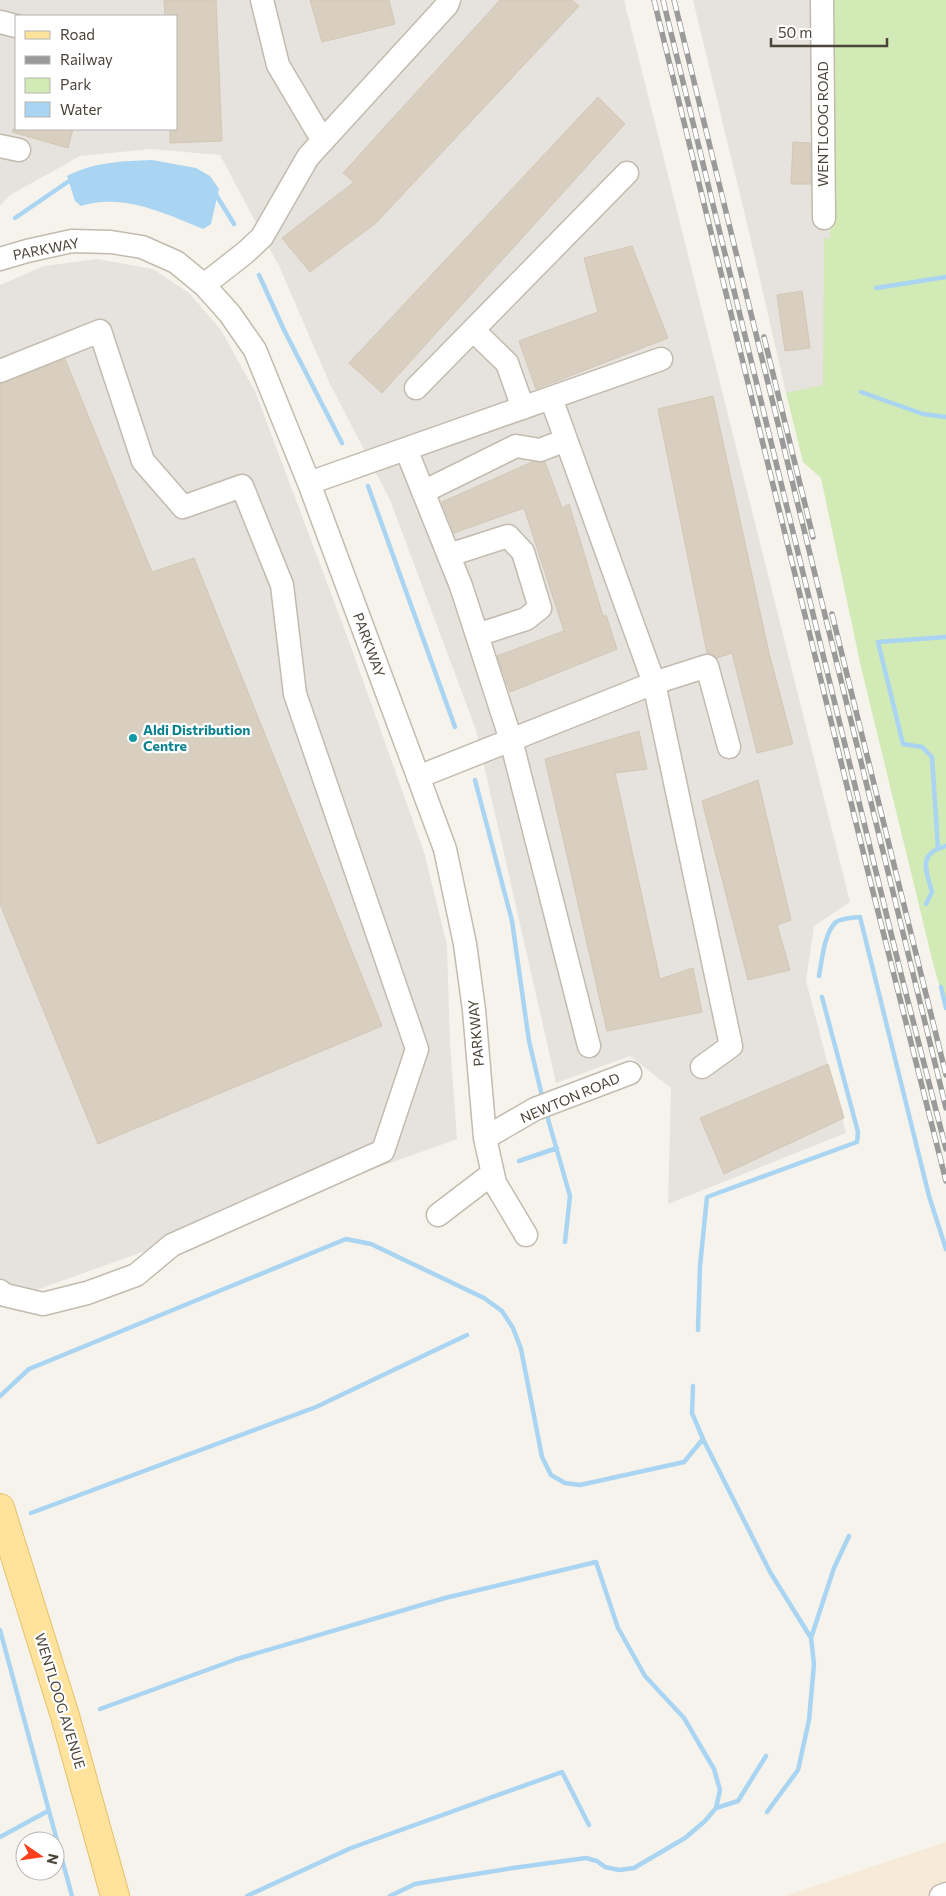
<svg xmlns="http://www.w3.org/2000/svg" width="946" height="1896" font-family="Commissioner,sans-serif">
	<rect width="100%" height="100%" fill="#f6f3ec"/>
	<path fill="#f7ead8" d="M946,1842V1896H785Z"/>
	<path fill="#e6e2dd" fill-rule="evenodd" d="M0,0H624L850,902L814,926L806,981L846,1133L668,1204L671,1088L630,1056L556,1083L476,730L390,500L329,382L280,268L220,155L151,149L80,156L10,195L0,206ZM16,16H176V129H16Z
		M693,0H815L833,244L825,387L786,393L750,236Z
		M97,259L153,269L189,293L221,330L255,391L350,644L424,852L447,945L450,1044L457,1139L0,1303V285L44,266Z"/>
	<path fill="#d2eab5" d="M828,0H946V1010L933,963L861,667L821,478L803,462L786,393L823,385L824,238L830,239L831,193Z"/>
	<path fill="#a9d4f2" d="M152,160L196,168L210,176L219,189L211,224L203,229C173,217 138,200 104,202C96,202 88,204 81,206L75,201L67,176C94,162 122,161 152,160Z"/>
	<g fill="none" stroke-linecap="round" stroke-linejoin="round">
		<path stroke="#a9d4f2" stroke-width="4.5" d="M215,193L234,224
			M15,218L72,179
			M259,275L284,330L342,443
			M876,288L946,277
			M861,392L923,414L946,417
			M368,486L455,727
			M475,780L512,921L529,1041L543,1100
			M938,848L932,757L922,747L903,744L878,642L946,637
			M926,904L932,892C926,870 917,854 946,846
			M819,976C822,960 824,933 836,922C842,918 853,918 860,917L929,1196L946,1249
			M941,987L946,1008
			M546,1112L570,1196L565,1242
			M519,1161L557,1148
			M698,1330L700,1266L707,1197L857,1142L858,1132L822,997
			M0,1396L29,1369L346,1239L371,1244L484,1298L502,1311L513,1328L521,1349L542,1457L551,1475L565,1483L580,1485L684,1462L703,1439L692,1413L693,1386
			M703,1439L770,1572L811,1638L814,1664L809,1720L798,1770L767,1812
			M31,1513L316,1407L467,1335
			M0,1630L72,1896
			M811,1638L834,1568L849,1536
			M100,1709L237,1659L445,1598L596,1562L618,1628L645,1676L684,1718L714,1769L720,1790L716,1808L705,1821L685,1838L634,1868L619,1870L605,1867L597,1861L586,1858L513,1868L415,1884L390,1896
			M716,1808L738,1801L766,1756
			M0,1837L48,1811
			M247,1896L351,1848L562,1772L589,1825"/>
	</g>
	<path fill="#d8cfc1" stroke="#d3c7b4" d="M164,0H216L222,141L170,143V129H176V16H165Z
		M310,0H389L395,24L322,42Z
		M500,0H572L579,6L376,223L310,272L282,238L354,182L343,173Z
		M598,97L625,124L382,393L349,363Z
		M13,129H73L68,148L12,132Z
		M793,142L810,143L811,184H791Z
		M632,246L668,338L536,389L519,341L598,312L584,258Z
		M802,291L810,348L785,351L777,295Z
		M65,359L152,572L194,558L382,1026L98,1144L0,904V384Z
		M713,396L769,653L793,744L757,753L732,653L717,658L710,653H707L658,409Z
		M532,462H545L562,508L569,504L603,616L606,615L617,649L510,692L497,656L564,631L524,508L454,533L442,502Z
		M639,731L647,769L615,773L660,979L693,968L702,1012L607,1031L545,759Z
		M758,780L791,920L777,925L790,970L748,980L702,801Z
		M828,1064L844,1118L724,1174L700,1118Z"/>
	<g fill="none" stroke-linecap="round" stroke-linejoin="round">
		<g stroke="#c2bbae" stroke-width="25">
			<path id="minor" d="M262,0L278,65L323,141
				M822,0L824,218
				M0,22L16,26
				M0,146L19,150
				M0,259L27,251L72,241L111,242L142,247L176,262L204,285L230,314L255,350L309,483L445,849L465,944L474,1010L485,1138L495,1183L526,1235
				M204,285L246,252L262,237L308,157L447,5L449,0
				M473,330L507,363L523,408
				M0,371L100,331L143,461L183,507L242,486L282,585L295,694L417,1049L383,1151L172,1245L136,1275L87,1293L43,1304L5,1295L0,1291
				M416,388L627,173
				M551,398L654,683L731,1046L702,1067
				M406,449L461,586L511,740L589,1046
				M309,483L661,359
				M423,492L516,446L540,450L566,440
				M449,555L508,536L523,552L540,608L526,619L477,635
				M418,777L654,683L707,666L729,747
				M485,1138L535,1109L630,1073
				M438,1215L493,1173
				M941,1896L946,1894"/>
		</g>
		<g stroke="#e6c16a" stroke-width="30">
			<path id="major" d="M0,1508L65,1716L115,1896"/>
		</g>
		<use href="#minor" stroke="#fff" stroke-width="22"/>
		<use href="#major" stroke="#ffe39c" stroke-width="28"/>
		<g stroke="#9a9a9a" stroke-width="5.5">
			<path id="rail" d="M654,0L871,884L946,1181
				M663,0L901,974L946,1149
				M674,0L946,1108
				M764,337L813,537
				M832,614L946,1075"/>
		</g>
		<use href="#rail" stroke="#fff" stroke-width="4" stroke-dasharray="11" stroke-linecap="butt"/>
	</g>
	<circle fill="#0f9aa8" stroke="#fff" stroke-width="2" cx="133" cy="738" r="5"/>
	<g text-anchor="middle" stroke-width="4.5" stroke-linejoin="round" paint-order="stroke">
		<g font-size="14" fill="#4b4439" stroke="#fff">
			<text transform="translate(823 124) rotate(-90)" y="5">WENTLOOG ROAD</text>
			<text transform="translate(46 249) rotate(-11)" y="5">PARKWAY</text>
			<text transform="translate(369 645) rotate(70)" y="5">PARKWAY</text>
			<text transform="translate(476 1033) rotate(-95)" y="5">PARKWAY</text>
			<text transform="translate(570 1098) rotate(-23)" y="5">NEWTON ROAD</text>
			<text transform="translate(60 1701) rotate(73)" y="5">WENTLOOG AVENUE</text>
		</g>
		<g font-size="14" font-weight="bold" fill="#0d838f" stroke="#fff" text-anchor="start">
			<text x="143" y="735">Aldi Distribution<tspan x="143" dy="16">Centre</tspan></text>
		</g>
	</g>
	<rect x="15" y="15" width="162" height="115" fill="#ffffff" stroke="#b7b4b0"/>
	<rect x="25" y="31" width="25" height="8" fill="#ffe39c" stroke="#b7b4b0"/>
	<text x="60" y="40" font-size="15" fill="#4b4439">Road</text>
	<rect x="25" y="56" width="25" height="8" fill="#9a9a9a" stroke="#b7b4b0"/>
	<text x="60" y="65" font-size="15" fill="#4b4439">Railway</text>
	<rect x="25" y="78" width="25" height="15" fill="#d2eab5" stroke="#b7b4b0"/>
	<text x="60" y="90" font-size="15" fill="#4b4439">Park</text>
	<rect x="25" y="102" width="25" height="15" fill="#a9d4f2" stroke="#b7b4b0"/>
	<text x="60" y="115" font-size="15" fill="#4b4439">Water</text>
	<g transform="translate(40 1856) rotate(103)"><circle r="24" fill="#ffffff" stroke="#b7b4b0"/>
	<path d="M0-4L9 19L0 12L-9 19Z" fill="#fc3f1d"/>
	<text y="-8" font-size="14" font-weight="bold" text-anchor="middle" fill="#4b4439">N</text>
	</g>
	<path d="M771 38v8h116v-8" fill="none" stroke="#4b4439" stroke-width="2.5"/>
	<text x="778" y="38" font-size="15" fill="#4b4439" stroke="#ffffff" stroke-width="4" paint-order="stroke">50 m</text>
</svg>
